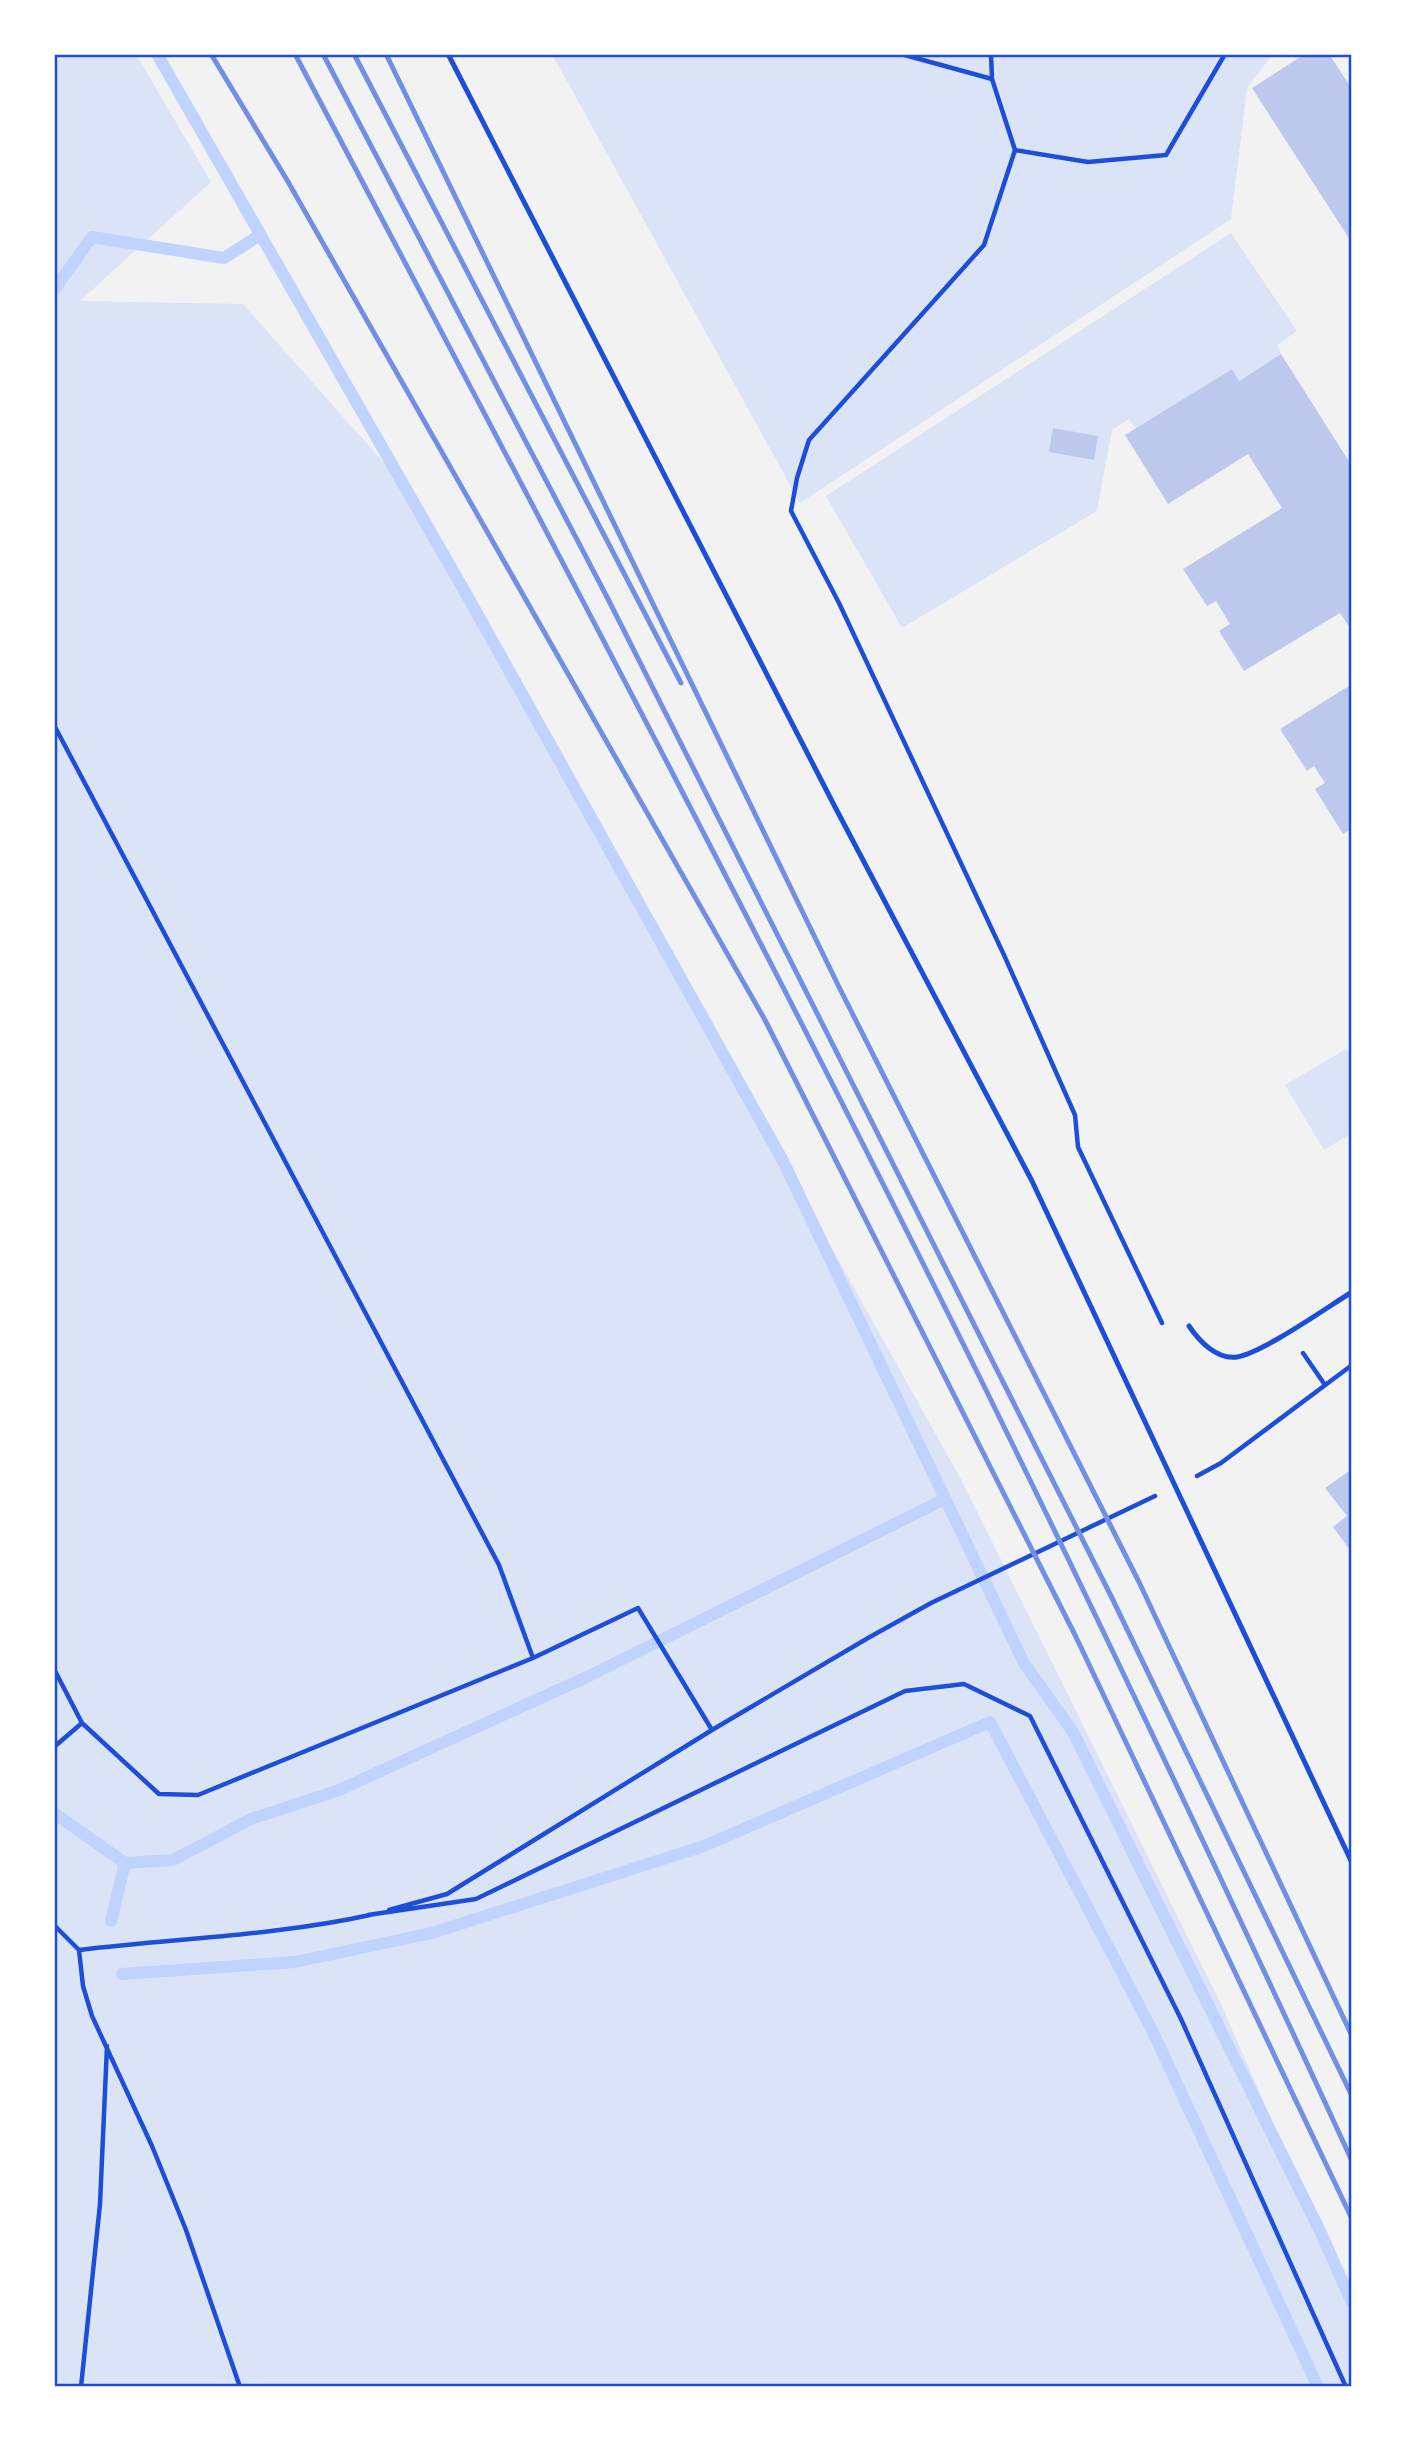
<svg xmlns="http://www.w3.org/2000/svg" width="1406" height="2441" font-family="Jost,sans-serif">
	<rect width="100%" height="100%" fill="#f2f2f2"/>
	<path fill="#dbe4f7" d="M54,54H136L211,182L80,301L243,304L408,490L962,1481L1220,2002L1352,2303V2387H54Z
		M552,54H1273L1247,88L1231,219L800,503Z
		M1231,233L1297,331L1277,345L1281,354L1239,381L1231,369L1136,429L1129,419L1112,430L1097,511L902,628L826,496Z
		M1346,1049L1352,1059V1133L1324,1150L1285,1085Z"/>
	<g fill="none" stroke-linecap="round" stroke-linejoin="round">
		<path stroke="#bfd3fe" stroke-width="12" d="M157,54L469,599L783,1161L1024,1663L1073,1732L1321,2233L1352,2303
			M54,290L92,237L224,258L260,235
			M54,1813L125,1863L173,1860L251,1819L339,1790L589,1676L945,1499
			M111,1921L125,1863
			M122,1974L295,1962L432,1933L704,1846L990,1722L1152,2030L1318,2387"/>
	</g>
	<path fill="#bdc9ec" d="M1305,54H1329L1352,89V243L1252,88Z
		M1281,354L1350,463L1352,462V631L1340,613L1244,671L1219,631L1230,624L1216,601L1207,606L1183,569L1282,508L1248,454L1168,504L1125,435L1232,369L1239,381Z
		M1053,428L1098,436L1094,460L1049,452Z
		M1352,684V828L1343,834L1315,789L1325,783L1314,766L1307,771L1280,729Z
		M1352,1469V1553L1333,1527L1347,1516L1325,1488Z"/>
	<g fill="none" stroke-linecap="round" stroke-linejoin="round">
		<path stroke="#1d4ed8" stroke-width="4.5" d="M901,54L992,79L1015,150L1088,162L1166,155L1225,54
			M991,54L992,79
			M1015,150L984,245L809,440L797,478L791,511L839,603L1004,955L1075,1115L1078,1147L1162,1323
			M54,725L499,1565L533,1658
			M1303,1353L1325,1385
			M1197,1476L1221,1463L1352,1365
			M54,1669L82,1723
			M54,1747L82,1723L159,1794L198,1795L533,1658L638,1608L712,1730
			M389,1910L447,1894L712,1730L868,1638L931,1603L1155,1496
			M368,1915L476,1899L905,1691L964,1684L1030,1716L1181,2019L1346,2387
			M54,1925L79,1950L83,1986L92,2016L152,2146L186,2230L240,2387
			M79,1950C176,1938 274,1936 370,1915
			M81,2387L100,2204L107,2046"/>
		<path stroke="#1d4ed8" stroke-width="5" d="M448,54L834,805L1032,1181L1352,1863
			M1189,1326C1199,1341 1217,1360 1237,1357C1264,1352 1326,1308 1352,1292"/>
		<path stroke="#7290e2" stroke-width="5" d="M211,54L287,180L765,1020L1076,1637L1352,2219
			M295,54C529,498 764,941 986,1390C1111,1645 1233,1902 1352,2161
			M323,54L607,597L1112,1598L1352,2096
			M354,54L681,683
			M386,54L839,987L1139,1582L1352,2036"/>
	</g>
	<rect width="1406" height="2441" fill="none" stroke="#ffffff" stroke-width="112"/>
	<rect x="56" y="56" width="1294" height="2329" fill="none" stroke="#1d4ed8" stroke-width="2.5"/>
</svg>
